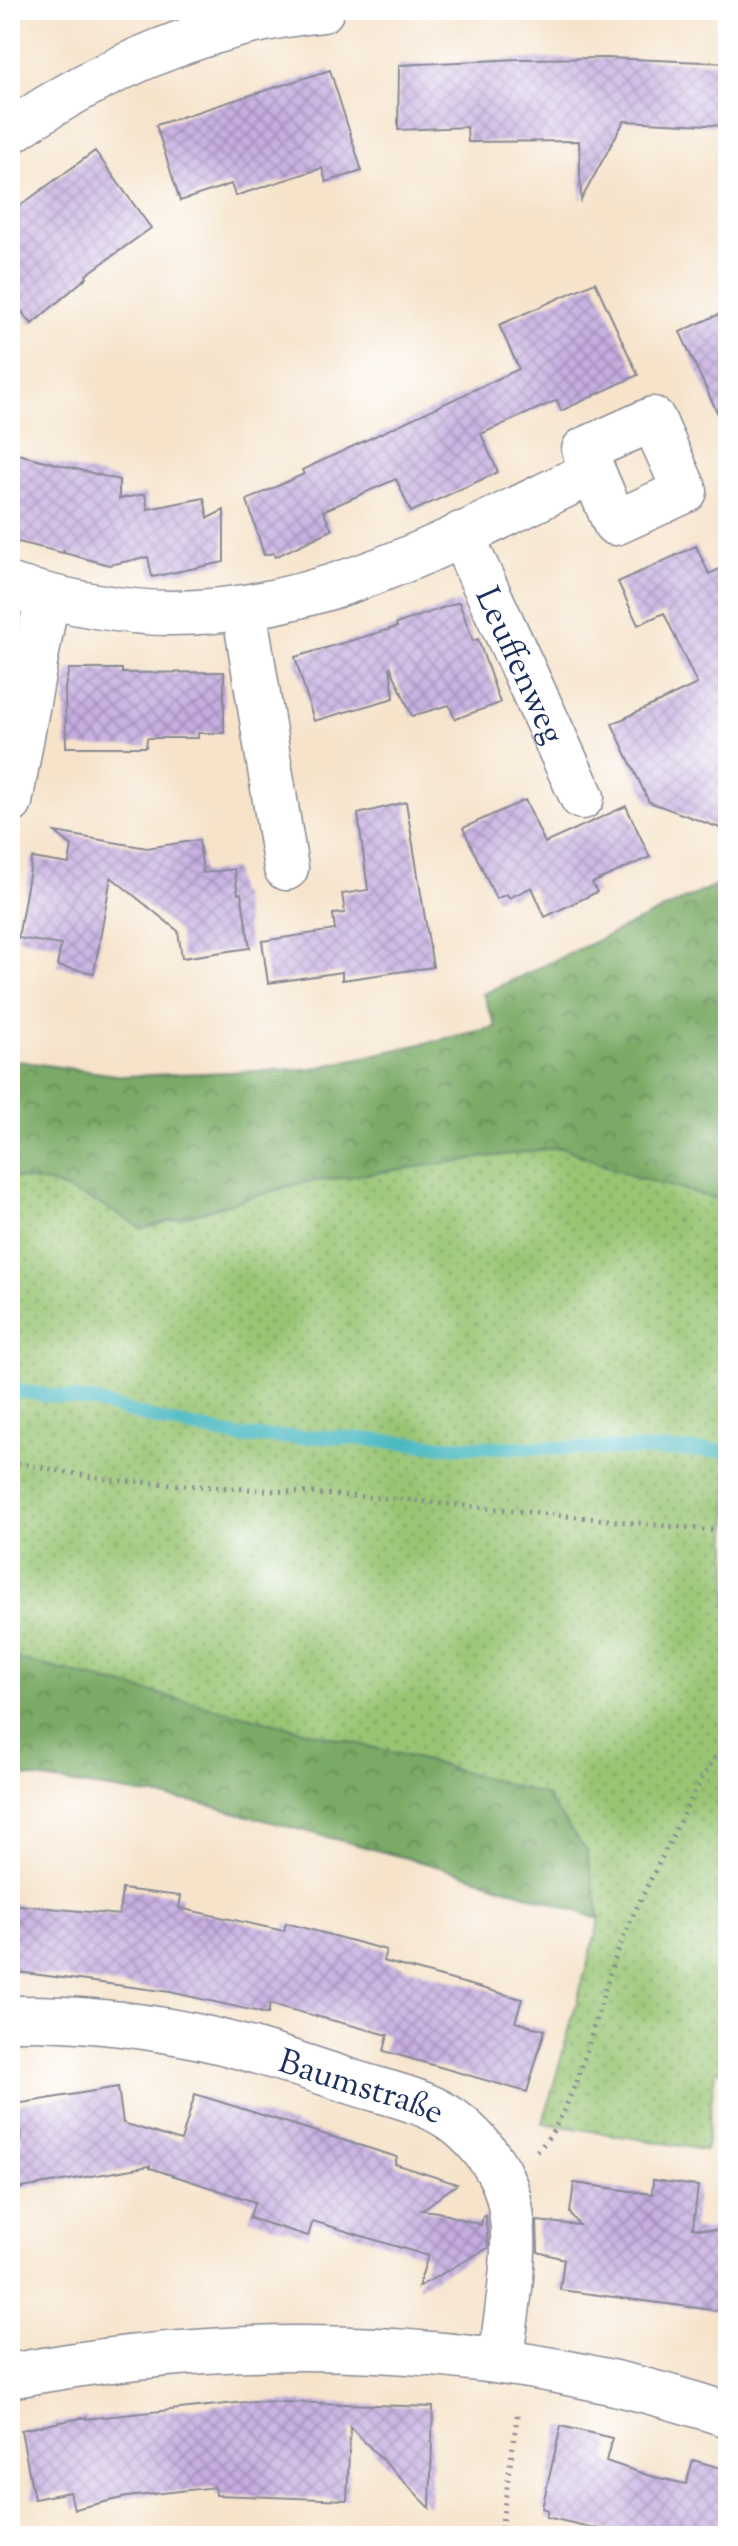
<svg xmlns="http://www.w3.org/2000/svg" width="738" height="2546" font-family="'Sorts Mill Goudy',serif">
	<defs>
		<pattern id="forest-crowns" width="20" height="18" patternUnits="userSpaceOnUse" patternTransform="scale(2)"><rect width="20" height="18" fill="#7aaa65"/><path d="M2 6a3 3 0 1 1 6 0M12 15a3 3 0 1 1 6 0" fill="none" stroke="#638b56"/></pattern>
		<pattern id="park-dots" width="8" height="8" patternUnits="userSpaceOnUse" patternTransform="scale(2)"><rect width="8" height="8" fill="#99c573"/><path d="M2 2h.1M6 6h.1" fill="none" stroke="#7ca062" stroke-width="1.8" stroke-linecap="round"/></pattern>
		<pattern id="building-cross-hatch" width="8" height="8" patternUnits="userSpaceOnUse" patternTransform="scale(2)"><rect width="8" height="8" fill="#c6ade0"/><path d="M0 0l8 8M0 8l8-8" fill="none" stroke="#a08db9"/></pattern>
	</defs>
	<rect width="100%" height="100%" fill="#fff"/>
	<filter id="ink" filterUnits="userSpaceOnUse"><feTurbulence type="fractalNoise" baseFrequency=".0125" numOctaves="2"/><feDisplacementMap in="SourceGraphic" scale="16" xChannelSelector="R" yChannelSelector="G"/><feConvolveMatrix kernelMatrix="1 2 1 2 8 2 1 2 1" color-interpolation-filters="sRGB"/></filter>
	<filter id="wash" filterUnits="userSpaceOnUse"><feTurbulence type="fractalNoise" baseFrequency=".006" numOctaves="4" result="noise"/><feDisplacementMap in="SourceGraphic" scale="32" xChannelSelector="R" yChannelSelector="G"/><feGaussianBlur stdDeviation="1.8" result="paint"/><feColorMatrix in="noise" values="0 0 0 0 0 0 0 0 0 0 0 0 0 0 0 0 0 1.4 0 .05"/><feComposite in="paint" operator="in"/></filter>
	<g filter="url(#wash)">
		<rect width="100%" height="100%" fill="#f6e3ca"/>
		<path fill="url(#forest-crowns)" stroke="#4a6c62" stroke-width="2" d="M728,879V1202L635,1177L561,1147L297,1184L142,1229C95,1201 65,1187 10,1177V1060L123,1076L311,1069L496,1027L483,994Z
			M10,1657L427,1761L545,1795L586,1850L600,1919L462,1873L200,1803L10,1774Z"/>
		<path fill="url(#park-dots)" stroke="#5a7a68" stroke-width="2" d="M561,1147L635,1177L728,1202V2071L715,2070L706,2150L543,2123L600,1919L586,1850L545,1795L427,1761L10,1657V1177L52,1184L100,1204L143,1229L297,1184Z"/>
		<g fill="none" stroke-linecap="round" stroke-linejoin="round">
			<path stroke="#4bb9c2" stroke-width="14" d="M10,1390L91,1401L164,1421L240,1437H337L442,1446L728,1451"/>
		</g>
		<g id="blocks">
			<path fill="url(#building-cross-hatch)" d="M606,58L728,63V126L624,121L581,200L579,141L468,142L467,127L398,130L399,65L520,59Z
				M330,70L362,171L326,182L322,168L235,196L231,184L180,201L156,125Z
				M95,151L151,228L86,275L87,277L32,324L10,297V213Z
				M595,282L638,375L561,411L557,400L481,434L498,472L411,512L396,479L323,511L332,530L275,557L273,553L264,555L247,500L304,474L302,470L519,369L499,325Z
				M728,310V436L680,332Z
				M10,452L119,480V499L145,494L148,509L204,498L208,518L224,510V562L152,577L148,557L109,565L64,553V549L63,553L10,540Z
				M696,546L709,574L728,565V831L649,802L612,724L697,684L664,613L638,625L618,582Z
				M459,602L473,641L478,639L500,703L455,719L449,705L412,716L390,666L394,698L314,721L295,657L397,627L396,624Z
				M69,669H122V673L224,672V733H198V738H147L146,747H66L65,687Z
				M525,800L545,843L626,806L650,857L592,883L597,892L545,917L532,887L509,898L507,894L496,899L463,828Z
				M406,802L433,967L342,980V972L268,983L262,941L335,930L333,914L345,913L342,894L368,890L358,814Z
				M55,832L147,848L199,840L203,873L234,869L238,894L241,893L250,948L182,958L178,931L111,877L94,973L57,966L61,945L18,938L32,858L69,864L72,846Z
				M122,1889L181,1896L179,1908L284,1931L286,1923L386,1950L383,1961L522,1999L515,2022L545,2030L527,2092L384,2051L388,2035L270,2004L268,2014L170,1992L10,1971V1904L119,1915Z
				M118,2087L123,2123L181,2141L195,2094L397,2157L395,2164L457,2184L422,2210L438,2212L481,2225L483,2216H486L488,2248L418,2287L428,2256L313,2221L308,2236L249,2218L255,2202L150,2168V2166L10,2190V2143L22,2141L16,2104Z
				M653,2180L698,2186L693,2228L728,2232V2312L560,2290L564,2259L538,2252L537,2221L579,2225L570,2213L574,2183L652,2194Z
				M255,2401L433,2407L430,2508L350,2427L347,2500L216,2495L215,2487L127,2497L74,2509L70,2492L34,2499L21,2430L86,2417V2419Z
				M561,2426L612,2438L606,2461L650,2476L686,2484L693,2460L728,2470V2536H629L546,2517L548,2510L542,2508Z"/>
		</g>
	</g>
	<g filter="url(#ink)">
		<use href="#blocks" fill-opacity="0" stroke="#888994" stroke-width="2"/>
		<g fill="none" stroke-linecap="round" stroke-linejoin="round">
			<g stroke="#888994" stroke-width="47">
				<g id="minor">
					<path d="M10,132C101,69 211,21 322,10"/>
					<path d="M653,419L685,491L615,523L584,450Z"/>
					<path id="s1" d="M461,534L582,797"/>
					<path d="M10,586C62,601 116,613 171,613C324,613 458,536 593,472"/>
					<path d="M244,608L286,868"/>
					<path d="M10,802L47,597"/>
					<path id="s2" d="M10,2018C68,2017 129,2023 186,2034C243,2045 300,2065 355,2083C387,2093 424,2100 451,2119C472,2134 492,2157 502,2179C525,2229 506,2307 501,2360"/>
					<path d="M10,2376C248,2331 497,2338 728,2415"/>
				</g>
			</g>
			<path stroke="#888994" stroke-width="5" stroke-dasharray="2 6" stroke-linecap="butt" d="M10,1462L110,1480L397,1499L728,1532
				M537,2151C575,2114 594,2019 612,1967C626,1927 646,1889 665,1851C684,1813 702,1773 728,1740
				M500,2536L518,2410"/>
			<use href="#minor" stroke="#fff" stroke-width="44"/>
		</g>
	</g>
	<g text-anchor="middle" stroke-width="6" stroke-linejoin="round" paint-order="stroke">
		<g font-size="34" fill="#1b2f5e" stroke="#fff">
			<text dy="12" stroke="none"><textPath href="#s1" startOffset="144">Leuffenweg</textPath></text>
			<text dy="12" stroke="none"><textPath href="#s2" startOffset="360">Baumstraße</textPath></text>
		</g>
	</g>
	<rect width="738" height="2546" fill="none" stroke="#fff" stroke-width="40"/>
</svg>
